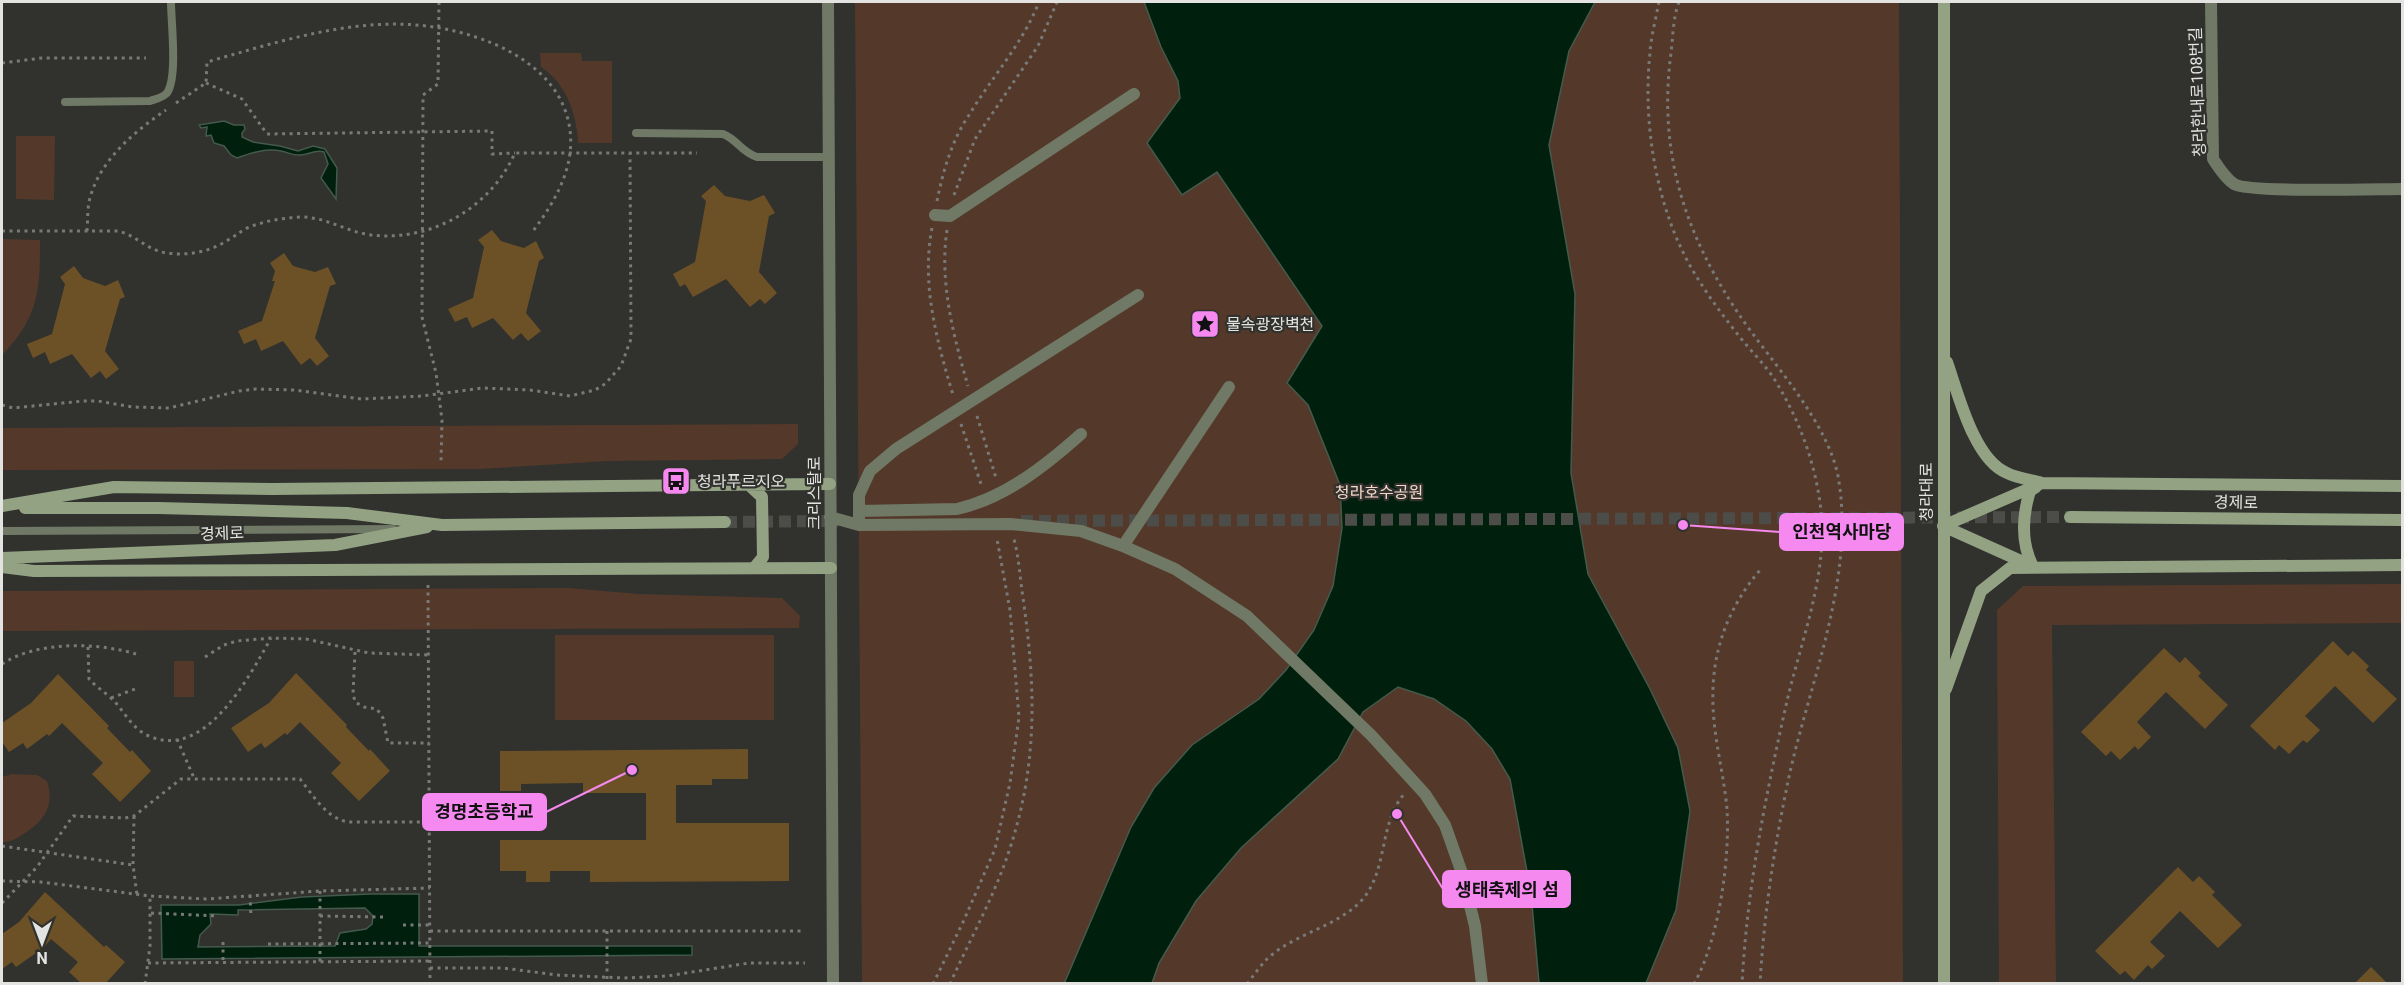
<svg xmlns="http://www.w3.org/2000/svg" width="2404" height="985" font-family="Roboto,'Noto Sans KR',sans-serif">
	<rect width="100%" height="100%" fill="#31312e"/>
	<path fill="#54392a" d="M855,2H1899L1903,983H862Z
		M540,53H581L582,61H612V143H578C577,114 566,83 541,67Z
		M16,136H55L54,200L16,199Z
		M2,239L40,240C40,290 39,317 2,355Z
		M798,424V444L782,459L608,461L480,469L2,470V428Z
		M2402,584V623L2052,625L2056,983H1999L1997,610L2023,586Z
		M568,588L639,594L782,598L800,616L799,628L2,631V591Z
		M555,635H774V720H555Z
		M174,661H194V697H174Z
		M12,774L37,775L47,781C54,803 47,818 28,831C20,837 12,842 2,842V777Z"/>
	<path fill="#001f0c" stroke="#445a4c" stroke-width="1.5" fill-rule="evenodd" d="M1144,2H1595L1569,51L1549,145L1575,294L1571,473L1588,574L1650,689L1678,748L1690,811L1676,910L1646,983H1539L1531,893L1510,779L1492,749L1466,721L1434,699L1398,687L1363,712L1338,759L1241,848L1196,901L1159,963L1152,983L1064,984L1131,827L1154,788L1192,745L1259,699L1286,670L1314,630L1333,586L1342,528L1340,485L1308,405L1287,383L1322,326L1217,172L1182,195L1147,143L1180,98L1178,81L1161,47Z
		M224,121L234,125H244L245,129L242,133V137L253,142L280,146L298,151L313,146L325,149L337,168L336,199L321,178L328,164L324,152C315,149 309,155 300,155C293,156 288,152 281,151C266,148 251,153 237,158L231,155L224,146L214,143L211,135L206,136L207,127L201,128L199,125Z
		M370,894H419V946H692V955L162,959L161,905H239L302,897ZM365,908L373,916L372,924L366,929L340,933L335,946L198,947L200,935L211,924L210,914L238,915V910Z"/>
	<path fill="#6c5127" d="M714,185L725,196L750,201L764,195L775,213L769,216L759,272L777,293L765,304L760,299L750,307L726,279L693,297L685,284L680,287L673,274L695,262L706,201L701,196Z
		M492,230L501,241L524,248L536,241L544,258L539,261L526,313L541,331L528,341L521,333L513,340L493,318L472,328L467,317L455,322L448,309L473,298L484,247L478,240Z
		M284,253L293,266L315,272L328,267L336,284L330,286L315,338L329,356L317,366L310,358L301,365L283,341L261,351L256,339L244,344L238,331L262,321L275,281H272L275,271L270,263Z
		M74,266L83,278L105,286L118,280L125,297L120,299L105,351L119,369L106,379L100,371L91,378L72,354L50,364L45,352L33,358L27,344L52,334L65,284L60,277Z
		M2333,641L2348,656L2353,651L2369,666L2366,670L2397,699L2373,723L2335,686L2305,716L2320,730L2307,743L2303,740L2289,754L2279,745L2275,750L2250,726Z
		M2164,648L2180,663L2185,657L2201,673L2198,676L2228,705L2205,729L2166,692L2137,722L2151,737L2138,750L2135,746L2120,760L2111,751L2106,756L2081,732Z
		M296,673L347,725L346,727L369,751L370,749L390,771L359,801L331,773L341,763L300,722L287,735L285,733L265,748L261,743L248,752L231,728L269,703Z
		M58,674L109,726L107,728L130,752L132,750L151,771L120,802L92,774L103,763L62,723L49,736L47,734L27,749L23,743L9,752L2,742V723L31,703Z
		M748,749V779H712V785H676V823H789V881L590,882V871H550V882H526V871H500V840H646V793H583V783L521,784V791H500V751Z
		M2178,867L2193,882L2199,876L2215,892L2212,895L2242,925L2218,948L2180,911L2150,942L2165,956L2152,969L2148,965L2134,980L2125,971L2120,975L2095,951Z
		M45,892L104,947L106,945L125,962L105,984H82L69,972L78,962L51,939L38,954L36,953L16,967L12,962L2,969V934L19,922Z
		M2371,967L2388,984H2354Z"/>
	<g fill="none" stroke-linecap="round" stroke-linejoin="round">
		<path stroke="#4c4c49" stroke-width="12" stroke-dasharray="12 6" stroke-linecap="butt" d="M1021,521L2070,517
			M725,522L838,521"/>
		<path stroke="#797977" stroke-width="3" stroke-dasharray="3 4.5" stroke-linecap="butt" d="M439,2L438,84L423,95L422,317L436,373L442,420L441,462
			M1659,2C1656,18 1651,36 1650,53C1642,128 1658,219 1700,282C1713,303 1728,322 1743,341C1753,353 1764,364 1773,377C1797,415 1814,458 1820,503C1830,569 1802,637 1787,701C1766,794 1747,888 1742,984
			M1679,2C1673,17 1673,36 1671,53C1658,151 1684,232 1738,313C1770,361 1831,424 1839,482C1854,578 1811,680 1790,772C1775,842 1764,912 1760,984
			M2,63L42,58H146
			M206,83L242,99L267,134L492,131V154L515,153
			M176,103L206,83L207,62C306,34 400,1 501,47C527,60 551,78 563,105C583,151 561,194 533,231
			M954,195L975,139L1038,46L1057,2
			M937,201C943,171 952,140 969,115C992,77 1023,43 1039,2
			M932,228C921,285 937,341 953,395
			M947,230C939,282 954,338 968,386
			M2,231H118C136,235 148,251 167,253C188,256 210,252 228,240C235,236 240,232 247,228C264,221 282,218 301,217C326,217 347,232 371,235C432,242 490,208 515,153H697
			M87,231C88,220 87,208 90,198C100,160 135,131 166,110
			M2,405L13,408L83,401H98L133,407L169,408L239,391L256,389L294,390L361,399L422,396L483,388L530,390L570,396L595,390L605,384L621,366L631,339L630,153
			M977,416L996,478
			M961,424L982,487
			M428,585L430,984
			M88,647L89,679C96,687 105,692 113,700C125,712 132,729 149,736C205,761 249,677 271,638
			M355,652L353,693L355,702L364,707L377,709L383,718L388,743H429
			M205,657L224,645L237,641L271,638L306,639L369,653L429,655
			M2,664C37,641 96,642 136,654
			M111,698L135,689
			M177,739L194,778
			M134,816L133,865L137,895
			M2,846L133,865
			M2,881L41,882L150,896L206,899L320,891L430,888
			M320,891V962
			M250,895L251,917
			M2,903L37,867L73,816L125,818L134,816L181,779H300C313,795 326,818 348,822H430
			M151,913L218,916
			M320,916L383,917
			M403,925H430
			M430,931H805
			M607,931V984
			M223,942V962
			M268,944L430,943
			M148,963L430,961
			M430,968H503L557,975L624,978L667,976L749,963H805
			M145,984L150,946V896
			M933,984L964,920L995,849L1010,783L1019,717L1010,610L997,539
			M950,984C969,941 993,899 1008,854C1038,767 1036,688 1023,598C1020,578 1019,558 1014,539
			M1247,984C1254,975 1260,966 1267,959C1295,933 1335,928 1361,901C1389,871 1378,821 1406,792
			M1694,984C1719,939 1730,860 1727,809C1724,775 1714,740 1713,705C1711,653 1727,609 1760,570"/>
		<path stroke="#6f7966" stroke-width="8" d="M65,102L150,101C156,99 162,98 167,93C178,77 171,22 171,2
			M636,133L723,134C738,140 741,152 757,157H829
			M2,531L393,529"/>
		<path stroke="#6f7966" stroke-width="12" d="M828,2L833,984
			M2211,2L2213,159C2219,168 2225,178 2234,184C2248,193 2377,189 2402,189
			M935,215L950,216L1134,94
			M859,511L957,509C1005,498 1045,466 1081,434
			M830,517L859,525L1010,524L1081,531L1123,546L1175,569L1247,616L1371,735L1425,794L1445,825L1462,873L1475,926L1482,984
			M859,525V495L870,471L896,449L1138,295
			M1123,546L1229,387"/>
		<path stroke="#92a283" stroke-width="12" d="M1947,362C1958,393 1974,460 2007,473C2017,478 2031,480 2042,483L2402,486
			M749,485L762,497L763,557L754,568
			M2,506L114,487L272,489L830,484
			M25,508H158L347,513L442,525L725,522
			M2070,517L2402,520
			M1943,526L2042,483
			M1943,526L2032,566
			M2,558L335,545L427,527
			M2,567L34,571L831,568
			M2033,567C2021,543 2022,517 2030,491L2036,487
			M1946,689L1981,591L2010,568L2402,565
			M1944,984V2"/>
	</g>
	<defs>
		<g id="sight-square" transform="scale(1.5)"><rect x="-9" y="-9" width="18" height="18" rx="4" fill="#f589ef" stroke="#31312e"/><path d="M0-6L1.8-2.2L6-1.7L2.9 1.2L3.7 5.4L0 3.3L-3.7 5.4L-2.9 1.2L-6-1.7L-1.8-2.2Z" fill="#111"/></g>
		<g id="bus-square" transform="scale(1.5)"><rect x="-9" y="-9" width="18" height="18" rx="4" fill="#f589ef" stroke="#31312e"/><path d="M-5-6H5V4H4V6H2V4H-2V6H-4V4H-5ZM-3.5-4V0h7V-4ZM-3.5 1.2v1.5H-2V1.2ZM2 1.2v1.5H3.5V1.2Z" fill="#111"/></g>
	</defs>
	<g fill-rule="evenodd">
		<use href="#sight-square" x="1205" y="324"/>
		<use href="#bus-square" x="676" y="481"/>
	</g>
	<g text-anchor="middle" stroke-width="4.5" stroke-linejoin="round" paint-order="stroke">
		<g font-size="16" fill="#e3e3e1" stroke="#31312e">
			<text transform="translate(2197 92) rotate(-92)" y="6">청라한내로108번길</text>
			<text transform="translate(1926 492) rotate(-90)" y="6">청라대로</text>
			<text transform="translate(814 493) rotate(-90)" y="6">크리스탈로</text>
			<text transform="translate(2236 502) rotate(1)" y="6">경제로</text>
			<text transform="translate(222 533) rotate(-2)" y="6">경제로</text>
		</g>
		<g font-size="16" fill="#e3e3e1" stroke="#31312e" text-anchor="start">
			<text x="1226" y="330">물속광장벽천</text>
			<text x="697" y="487">청라푸르지오</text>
		</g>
		<g font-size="16" fill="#f5d7c8" stroke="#31312e">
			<text x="1379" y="498">청라호수공원</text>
		</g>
	</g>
	<path fill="none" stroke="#f589ef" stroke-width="2" d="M1683 525L1780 532M632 770L546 812M1397 814L1443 889"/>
	<g fill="#f589ef" stroke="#31312e" stroke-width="2">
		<circle cx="1683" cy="525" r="6"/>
		<circle cx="632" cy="770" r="6"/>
		<circle cx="1397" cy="814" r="6"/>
	</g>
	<g fill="#f589ef" stroke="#f589ef" stroke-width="2">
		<rect x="1780" y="514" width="123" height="36" rx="6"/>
		<rect x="423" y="794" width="123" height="36" rx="6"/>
		<rect x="1443" y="871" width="127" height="36" rx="6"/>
	</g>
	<g font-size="18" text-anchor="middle" font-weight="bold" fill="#111">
		<text x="1842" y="538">인천역사마당</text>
		<text x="484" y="818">경명초등학교</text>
		<text x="1507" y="896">생태축제의 섬</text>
	</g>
	<rect width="2404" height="985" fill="none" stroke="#e3e3e1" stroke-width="6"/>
	<g transform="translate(42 943) rotate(180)" stroke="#31312e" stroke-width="4.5" paint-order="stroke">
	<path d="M0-4.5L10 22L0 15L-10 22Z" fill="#e3e3e1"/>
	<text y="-9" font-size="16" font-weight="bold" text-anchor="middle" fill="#e3e3e1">N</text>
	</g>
</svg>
